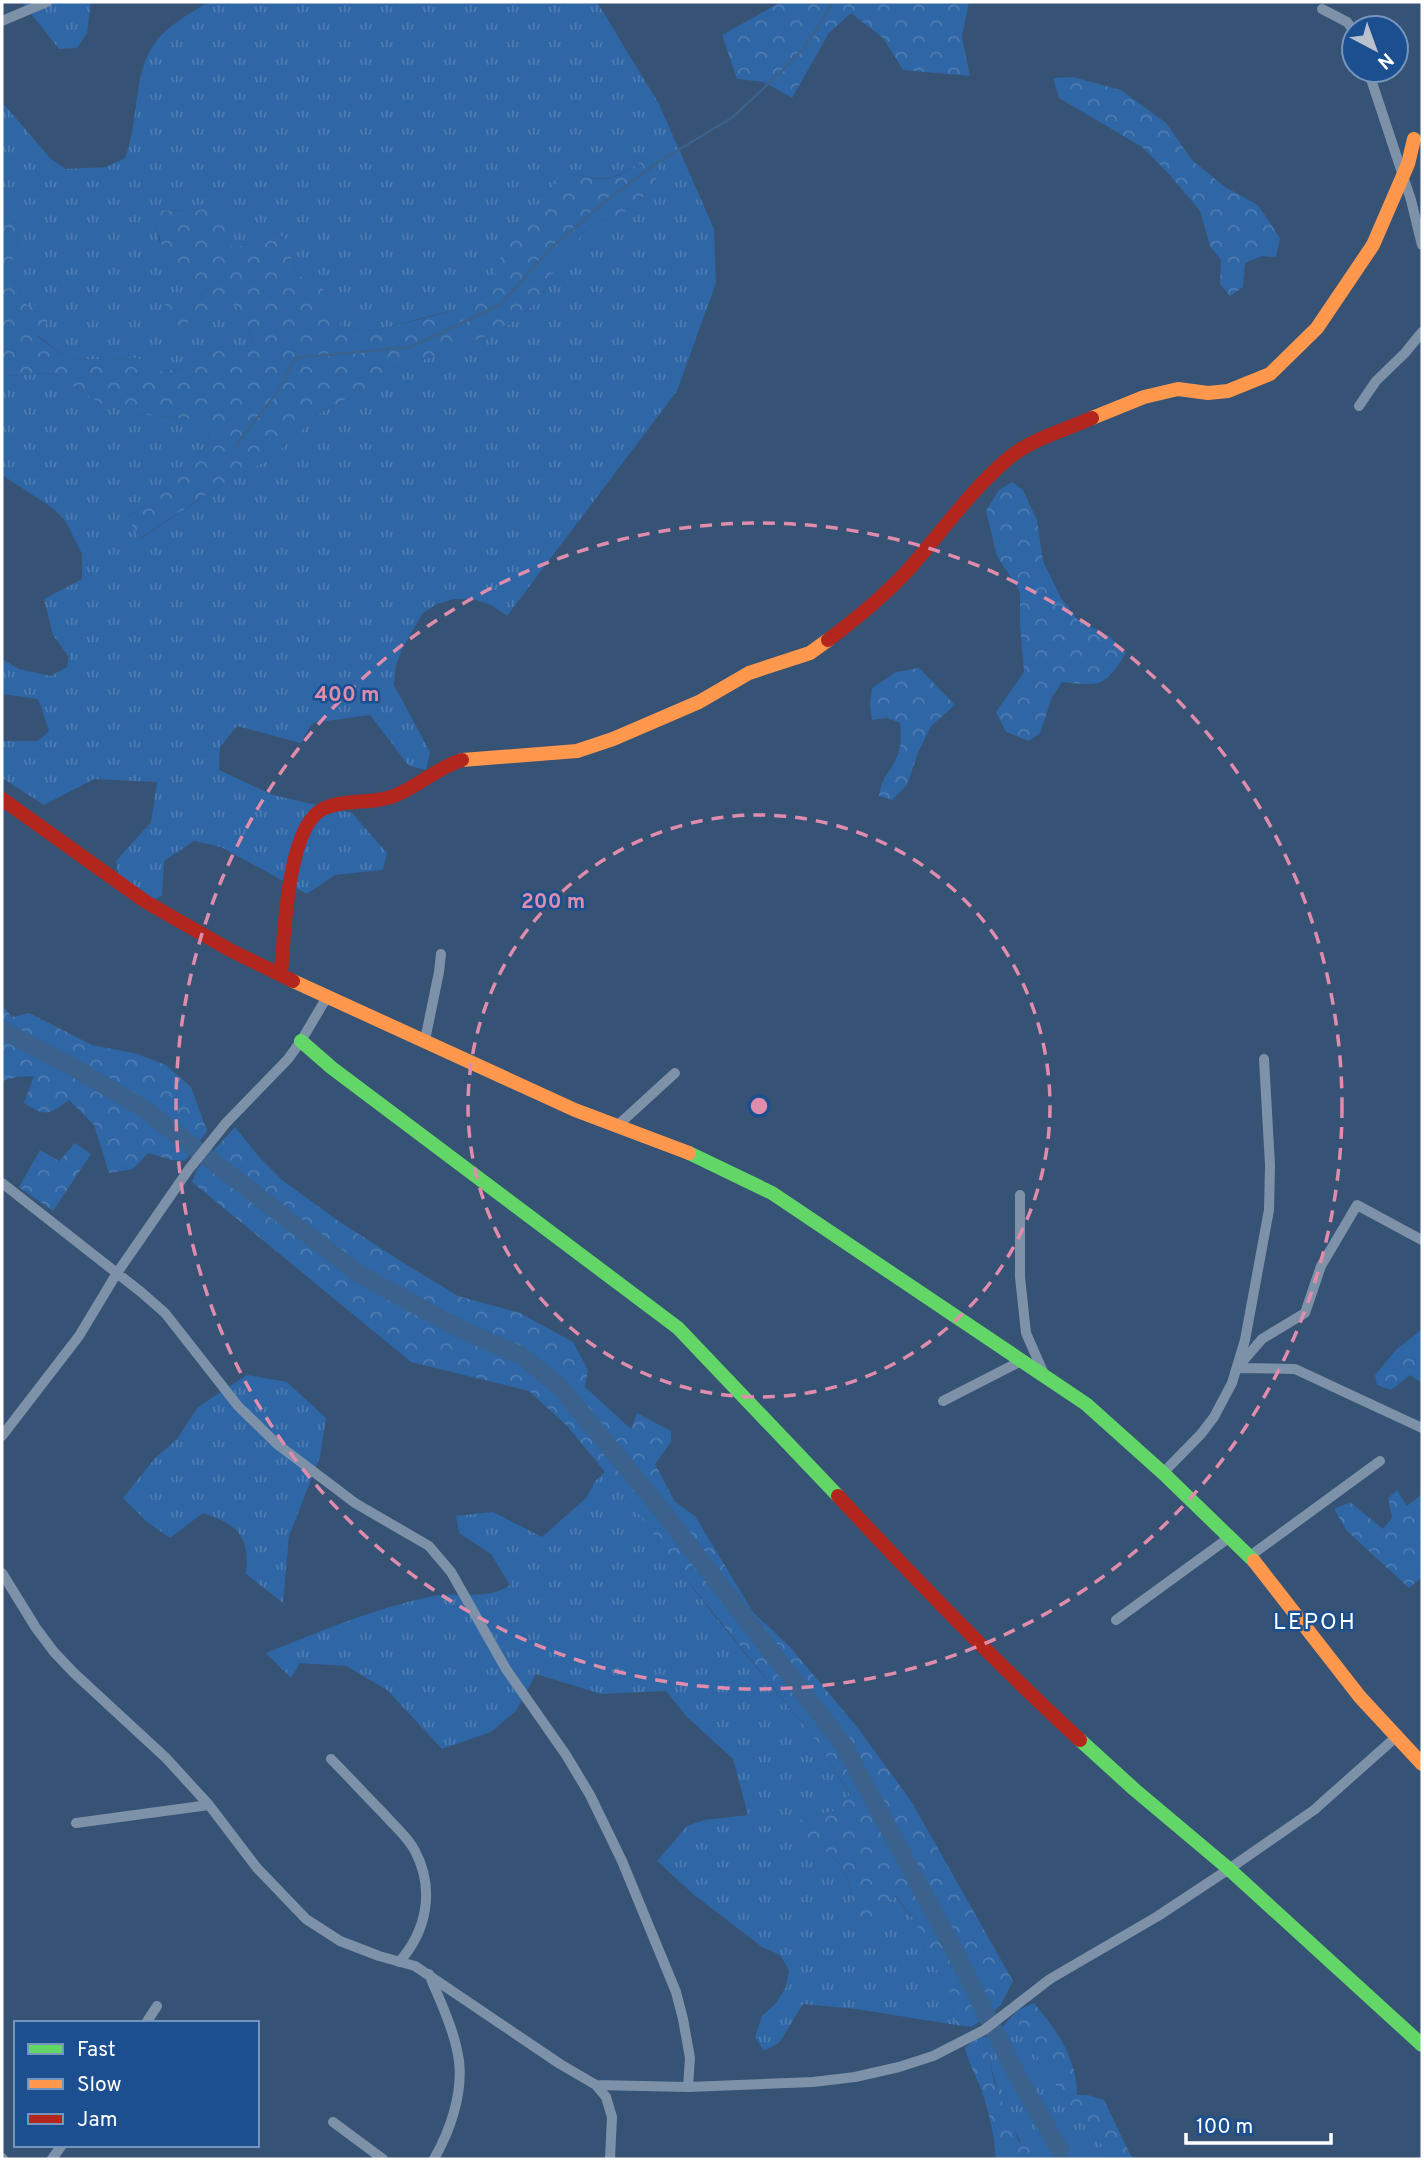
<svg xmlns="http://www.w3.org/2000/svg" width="1424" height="2161" font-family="Overpass,sans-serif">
	<defs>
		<pattern id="grass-tufts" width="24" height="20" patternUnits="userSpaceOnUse" patternTransform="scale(1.75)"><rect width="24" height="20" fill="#2f66a5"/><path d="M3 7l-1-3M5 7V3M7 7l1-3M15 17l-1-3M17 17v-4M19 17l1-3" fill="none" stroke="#4e7db2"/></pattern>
		<pattern id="forest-crowns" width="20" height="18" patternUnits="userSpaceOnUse" patternTransform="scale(1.75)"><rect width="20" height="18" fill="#2f66a5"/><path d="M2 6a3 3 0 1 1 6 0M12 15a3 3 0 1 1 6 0" fill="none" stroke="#4e7db2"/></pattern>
	</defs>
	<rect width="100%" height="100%" fill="#365274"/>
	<path fill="url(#grass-tufts)" d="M22,2H91L87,33L77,48L59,49Z
		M208,2H597L659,104L714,229L716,283L677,391L507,616L491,605L473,599H454L437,604L423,613L403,647L396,665L394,685L430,752L426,770L409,766L370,715L312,723L301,743L237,726L220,747L219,770L273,795L352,813L387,853L383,870L335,875L307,894L221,847L194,841L164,861L162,896L154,899L118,874L116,861L151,822L157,782L94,779L44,805L2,778V741H38L49,731L38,699L2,694V659L19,669L51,676L67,667L69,657L53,635L44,599L82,579V554L66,522L54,509L2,475V376L53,373L100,403L133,414L190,419L210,430L207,446L158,496L129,516L140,539L227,481L268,460L320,413L371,386L391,368L436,356L502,330L533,305L549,285L555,267L590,225L619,216L642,198L661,172L647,157C614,180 610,183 570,173L554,185L538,206L500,284L457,309L374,331L341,326L324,289L296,274L287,241L277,232L244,246H218L214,207L195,211L153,210L159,241L215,285L200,295L166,304L169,333L229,299L246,319L253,345L219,348L184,368L156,372L137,358L69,360L37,335L27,305L9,271L17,245L18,224L2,201V102L51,159L66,169L106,167L125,158C142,116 129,61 167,30C179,19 194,11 208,2Z
		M247,1375L287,1382L326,1418L320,1457L289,1536L283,1603L246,1574C250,1535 238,1525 203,1513L170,1538L147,1522L123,1498L155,1458L177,1439L198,1407Z
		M605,1472L637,1511L674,1564L717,1619L818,1743L850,1795L833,1811L792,1822L806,1858L826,1851C850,1872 850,1883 854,1912L869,1925L894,1895L915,1921L927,1961L947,1980L956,2025L856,2009L803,2004L779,2043L764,2051L755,2037L762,2016L776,2003L786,1987L789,1970L780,1955L762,1947L693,1894L657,1861L687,1826L704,1820L748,1815L733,1759L687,1717L666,1691L601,1694L536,1674L516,1711L491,1732L442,1749L387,1690L346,1666L300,1663L291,1678L266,1653C321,1631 375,1608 433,1596C457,1592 491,1600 510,1585L491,1554L459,1533L456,1516L493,1512L542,1537L587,1497L595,1481Z
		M1018,2010L1019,2027L1066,2101L1114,2159C1098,2159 1057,2161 1044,2159C1008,2150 991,2069 985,2037L1001,2028Z"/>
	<path fill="url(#forest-crowns)" d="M781,2H969L962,37L970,76L903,70L883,38L851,13L829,33L792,98L764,82L737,79L722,35Z
		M1073,77L1121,90L1166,123L1192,160L1225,187L1258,205L1280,238L1276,257L1262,256L1245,263L1243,287L1230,296L1220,284L1221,260L1210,246L1200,211L1169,174L1142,147L1059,98L1053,78Z
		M647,157L661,172L642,198L619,216L590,225L555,267L549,285L533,305L502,330L436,356L391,368L371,386L320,413L268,460L227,481L139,539L128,517L158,496L207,446L210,430L190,419L133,414L100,403L53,373L2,376V201L18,224L17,245L9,271L27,305H45L50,318L37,336L69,360L137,358L157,372L184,368L219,348L253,344L246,319L229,299L169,333L163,320L165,304L200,295L214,286C209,285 202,285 197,283C166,271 159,239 152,210L195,211L214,206L235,228L220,246H244L277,232L287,241L296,274L324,289L341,326L374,331L429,317L457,309L499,284L495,272L507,243L554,185L570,173C610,184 615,180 647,157Z
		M1012,482L1023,490L1037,520L1043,561L1061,598L1078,620L1109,636L1126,653C1104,688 1100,686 1062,682L1052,697L1040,733L1029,741L1006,732L996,712L1024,672L1020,626V592L997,556L986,511L999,490Z
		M919,668L955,705L931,726L918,753L907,785L892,800L879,796C883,773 888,777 896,759C902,748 901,735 900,723L887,718L872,720L870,705L872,688L896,672Z
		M2,1005L12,1017L29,1013L92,1045L138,1054L166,1065L191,1087L207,1131L185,1161L172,1160L148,1153L133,1169L109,1173L94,1125L69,1100C49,1115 46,1117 24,1103L34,1076L17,1077L2,1081Z
		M235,1127L259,1157L282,1180L337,1220L407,1265L458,1296L520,1313L573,1342L588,1370L585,1387L631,1429L637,1413L671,1431V1442L655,1464L675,1502L695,1516L753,1612L790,1647L818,1680L858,1728L911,1801L1013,1981L1000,2006L972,2027L956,2025L947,1980L927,1961L915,1921L895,1895L869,1925L854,1912C850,1883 850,1871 826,1851L806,1859L792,1832V1822L833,1811L850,1794L818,1743L674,1564L637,1511L567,1426L529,1391L411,1362L192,1182L197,1169Z
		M75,1143L91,1154L53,1211L19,1187L40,1150L59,1161Z
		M1422,1329V1383L1410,1375L1391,1390L1377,1385L1375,1375L1397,1349Z
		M1397,1490L1407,1506L1422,1494V1577L1409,1588L1347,1531L1334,1509L1350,1502L1383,1529L1392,1518L1388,1498Z
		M1034,2003C1057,2031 1077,2058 1077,2095H1088L1104,2100L1130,2154L1135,2159H1114L1066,2101L1019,2027L1018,2010Z
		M977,2037H985L994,2082L1018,2140L1043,2159H996C994,2135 989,2112 981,2089C975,2075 969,2063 965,2048Z"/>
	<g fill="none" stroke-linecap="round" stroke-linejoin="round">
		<path stroke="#3b618d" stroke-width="2.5" d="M236,445L276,394L295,358L411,347L501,304L549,250L607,200L660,161L733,117L783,70L807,44L833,2"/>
		<path stroke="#3b618d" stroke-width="18" d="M2,1030L73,1067L143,1108L359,1274L460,1329L522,1356L560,1387L660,1508L843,1744L953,1948L1012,2066L1060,2150"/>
		<path stroke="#7d92a8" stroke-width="10" d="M1322,9L1347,22L1354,31
			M2,21L47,2
			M1368,70L1411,200L1422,245
			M1359,406L1376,381L1405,353L1422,332
			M425,1040L439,972L441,954
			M617,1126L675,1073
			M2,1183L141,1292L165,1313L238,1406L277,1444L355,1503L429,1546L451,1572L506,1669L566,1755L590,1795L622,1861L676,1992L683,2019L690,2058L688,2087
			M1020,1195V1277L1026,1333L1044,1374
			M1422,1240L1357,1205L1321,1266L1305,1313L1262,1339L1237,1368L1295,1369L1422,1428
			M943,1401L1023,1360
			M2,1436L79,1336L117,1273L189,1169L226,1123L288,1059L301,1041L327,997
			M1163,1473L1201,1434L1214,1417L1232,1383L1245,1340L1269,1210L1270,1165L1264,1059
			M1250,1556L1380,1461
			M2,1573L36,1628L54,1652L74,1673L166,1758L209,1805L257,1868L306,1919L340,1941L379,1956L415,1966L560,2064L596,2085L606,2097L612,2117L610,2159
			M1116,1620L1230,1537
			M331,1759C349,1777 366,1796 384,1814C394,1826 408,1837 415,1851C435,1889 427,1931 399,1962
			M76,1823L209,1805
			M429,1974C440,2001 455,2031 459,2061C463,2094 450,2131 434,2159
			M146,2023L157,2006
			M596,2085L688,2087L813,2082L855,2077L899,2067L933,2056L984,2030L1050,1979L1158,1916L1229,1869L1314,1810L1396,1737
			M333,2122L383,2159
			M2,2158L3,2159
			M52,2159L62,2145"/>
		<path stroke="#63d668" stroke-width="14" d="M301,1041L332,1068L678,1328L838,1496
			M689,1153L772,1193L1086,1404L1163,1473L1254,1561
			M1080,1740L1135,1790L1229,1869L1422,2045"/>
		<path stroke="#ff974d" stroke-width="14" d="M1092,418L1144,397L1178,389L1208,393L1228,391L1270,374L1317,328L1373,245L1408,164L1414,139
			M462,760L577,751L613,739L699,702L749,673L810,653L828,640
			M293,981L575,1110L689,1153
			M1254,1561L1360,1697L1422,1764"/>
		<path stroke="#b3261e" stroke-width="14" d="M828,640C856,619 885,595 909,569C942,532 971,489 1010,457C1032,439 1065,430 1092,418
			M2,799L146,902L230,950L293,981
			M281,974C284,937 287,826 323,809C345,798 374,805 396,795C419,786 438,767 462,760
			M838,1496C916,1580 995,1662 1080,1740"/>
	</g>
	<g fill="none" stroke="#e08cad" stroke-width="3.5" stroke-dasharray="12 9">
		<circle cx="759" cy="1106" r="291"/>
		<circle cx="759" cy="1106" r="583"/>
	</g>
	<g text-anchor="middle" stroke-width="5" stroke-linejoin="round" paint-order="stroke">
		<g font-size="23" letter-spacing="2" fill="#fff" stroke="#1b4f8f">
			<text x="1315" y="1629">LEPOH</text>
		</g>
	</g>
	<circle cx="759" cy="1106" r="10" fill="#e08cad" stroke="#1b4f8f" stroke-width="3.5"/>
	<g font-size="21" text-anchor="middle" font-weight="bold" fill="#e08cad" stroke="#1b4f8f" stroke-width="5" stroke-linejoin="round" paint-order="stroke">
		<text x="347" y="701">400 m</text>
		<text x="553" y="908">200 m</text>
	</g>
	<rect width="1424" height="2161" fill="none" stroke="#ffffff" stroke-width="7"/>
	<rect x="14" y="2021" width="245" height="126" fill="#1b4f8f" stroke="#7695bc" stroke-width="2"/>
	<rect x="28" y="2044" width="35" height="10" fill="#63d668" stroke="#7695bc" stroke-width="2"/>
	<text x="77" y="2056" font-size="21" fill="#ffffff">Fast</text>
	<rect x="28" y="2079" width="35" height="10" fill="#ff974d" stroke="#7695bc" stroke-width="2"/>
	<text x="77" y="2091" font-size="21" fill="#ffffff">Slow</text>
	<rect x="28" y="2114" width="35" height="10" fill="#b3261e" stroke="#7695bc" stroke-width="2"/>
	<text x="77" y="2126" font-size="21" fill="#ffffff">Jam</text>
	<g transform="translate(1375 49) rotate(139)"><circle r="33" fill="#1b4f8f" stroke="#7695bc" stroke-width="2"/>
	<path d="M0-5L12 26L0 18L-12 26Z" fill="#b9c2ce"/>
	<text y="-10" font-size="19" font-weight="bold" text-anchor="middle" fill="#ffffff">N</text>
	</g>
	<path d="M1186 2133v10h145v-10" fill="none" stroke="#ffffff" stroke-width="3.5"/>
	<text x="1196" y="2133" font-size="21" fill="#ffffff" stroke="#1b4f8f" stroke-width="5" paint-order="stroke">100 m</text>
</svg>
